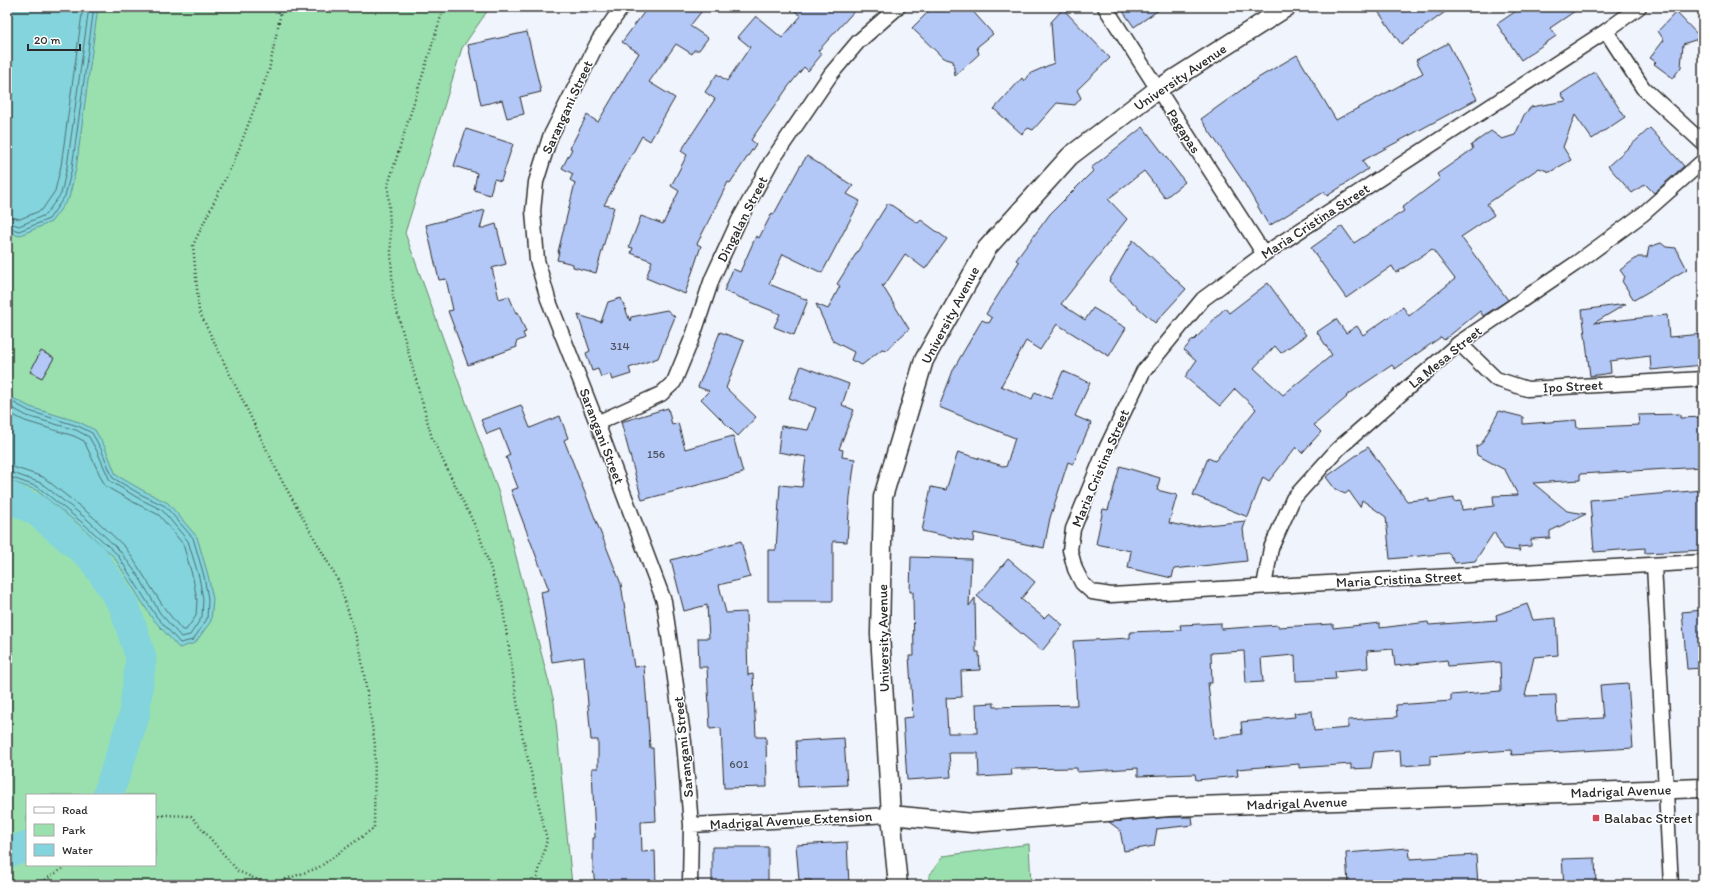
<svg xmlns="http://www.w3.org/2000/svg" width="1710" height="892" font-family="Itim,sans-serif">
	<rect width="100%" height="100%" fill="#f0f4fd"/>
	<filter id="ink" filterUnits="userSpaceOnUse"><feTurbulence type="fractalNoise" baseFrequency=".025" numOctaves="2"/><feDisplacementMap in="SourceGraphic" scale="8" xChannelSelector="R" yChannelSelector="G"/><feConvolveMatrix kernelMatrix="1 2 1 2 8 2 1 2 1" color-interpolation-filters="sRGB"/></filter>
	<g filter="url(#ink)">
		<path fill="#9ae0ae" stroke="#62866c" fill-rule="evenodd" d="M7,7H490L462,48L405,233L501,499L554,702L572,885H7ZM27,795H155V865H27Z
			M1029,844L1031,885H929V876L943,856Z"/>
		<path fill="#83d4dc" stroke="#609095" d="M7,7H98L76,169L69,198L51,222L18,236L7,230Z
			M7,395L30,407L79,422L95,430L105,447L116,475L142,490L168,503L197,537L208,575L213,599L211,621L195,643L179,648L152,618L114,557L82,527L36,490L7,480Z"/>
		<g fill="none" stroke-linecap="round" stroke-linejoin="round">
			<path stroke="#4e6f72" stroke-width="1" d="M7,216L20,219L42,210L55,191L61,166L83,7
				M7,222L19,226L45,215L61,194L67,167L89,7
				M7,227L19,231L49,219L65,196L72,168L94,7
				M7,399L29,411L78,426L92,433L101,449L113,478L140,494L165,506L193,538L204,576L208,599L207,619L193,640L180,643L156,616L117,554L84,524L38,487L7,476
				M7,405L27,416L76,430L89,437L97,451L110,481L138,498L162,510L188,541L199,577L203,599L202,617L190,635L181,637L160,613L139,577L120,551L88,520L41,483L7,471
				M7,412L25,421L74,436L84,441L105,486L135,503L159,515L183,544L193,578L197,600L196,616L186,630H182L165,609L126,548L92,516L43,477L7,465"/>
			<path stroke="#83d4dc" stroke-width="31" d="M7,496L36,510L93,558L124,605L141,658L134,716L108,795
				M7,852L27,847"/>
		</g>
		<path fill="#b3c8f7" stroke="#2b2b2b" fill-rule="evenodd" d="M648,7H705L690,26L708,38L699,50H694L692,54L676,44L649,82L675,98L650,141L642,136L604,205L614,207L596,273L573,267V264L557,260L559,252H558L575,183L570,180L573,174L562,168L572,149L570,148L587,115L598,122L639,53L622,42Z
			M790,7H858L818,51L822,54L808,71L804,67L788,87L751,140L756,144L730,183L728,182L697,244L701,246L685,294L646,278L652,261L631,253L633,248L629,247L641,216L663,224L679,191L671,186L687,155L681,151L715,99L705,92L717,74L727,81L750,47L738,37L756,16L782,38L801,16Z
			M933,7H969L993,34L977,47L979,54L955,76L953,61L943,58L912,28Z
			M1120,7H1163L1134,27Z
			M1375,7H1452L1401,44Z
			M1522,7H1581L1550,28L1556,36L1521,60L1497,24Z
			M1063,9L1110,58L1077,90L1081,98L1075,105L1057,103L1033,130L1028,128L1022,134L994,109L1022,78L1024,81L1029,74L1054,63L1051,22Z
			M1676,12L1701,38L1683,44L1681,67L1673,78L1654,64L1656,62L1650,58L1664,40L1658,31Z
			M527,32L541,92L520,97L524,114L507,118L502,100L481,105L468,45Z
			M1448,43L1477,99L1362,161L1368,169L1327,196L1324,192L1269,226L1243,181L1201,119L1258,78L1297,55L1336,120L1423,73L1416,60Z
			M1595,72L1625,117L1592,139L1575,115L1563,147L1571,160L1550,172L1539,168L1487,204L1494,215L1461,237L1508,300L1483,316L1480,311L1444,340L1441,337L1395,369L1392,365L1346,396L1347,397L1314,425L1321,432L1302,453L1296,447L1269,481L1263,477L1248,517L1193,495L1208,458L1215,461L1256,409L1235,389L1220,406L1185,377L1196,361L1184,350L1193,339L1194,340L1225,308L1229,313L1268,283L1306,335L1281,353L1275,346L1254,368L1283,395L1332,355L1317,332L1336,319L1346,333L1357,326L1363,335L1403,307L1409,316L1455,279L1432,249L1396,273L1392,266L1346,298L1311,248L1342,226L1354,243L1404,211L1402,208L1440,179L1437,174L1473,149L1471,145L1491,131L1502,139L1515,135L1524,115L1531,107L1566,101L1561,94Z
			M1143,127L1185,182L1165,198L1144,171L1108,199L1127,219L1061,304L1085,320L1093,308L1126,328L1109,356L1057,324L1040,350L1026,341L1001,386L1032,399L1035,392L1051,399L1063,371L1090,383L1075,416L1091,423L1073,464L1068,462L1050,518L1044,548L974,533L973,542L922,531L931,487L946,490L958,452L1006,467L1015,438L939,407L954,368L982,320L989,323L992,318L986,314L1019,262L1016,260L1050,214L1093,171L1091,168Z
			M1650,128L1684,166L1654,193L1645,184L1632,193L1608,166Z
			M466,129L513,144L501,181L494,179L490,195L474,190L477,173L454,166Z
			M807,156L853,186L847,194L860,201L822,273L783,254L769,284L808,300L794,335L774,327L780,314L724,291L733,269L740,272L756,236L759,238L772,213L774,214L799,168Z
			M888,203L918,223L921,220L947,239L925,269L905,254L884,286L882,285L909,329L886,350L882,349L862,365L851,360L854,352L833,341L816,304L828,309L840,286L837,284Z
			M485,210L480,229L496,224L506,264L492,268L499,299L509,296L516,313L518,312L526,332L523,333L525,338L516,342L517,347L468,365L448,311L453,310L446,279L439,280L426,225Z
			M1133,240L1186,289L1155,323L1109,281Z
			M1661,243L1666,247L1676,248L1687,269L1634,300L1622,281L1625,277L1620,270L1638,257H1647L1649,247Z
			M621,298L630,321L631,317L667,310L675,317L658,358L629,368L631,374L612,380L610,374L601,377L598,369L592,371L586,353L590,351L578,315L601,322L608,302Z
			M1626,304L1594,323L1667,315L1669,337L1703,334V365L1651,370L1650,356L1610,361L1611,373L1590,376L1582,310Z
			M720,332L744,341L726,388L756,417L738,436L701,399L709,391L698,387Z
			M41,351L54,358L42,378L30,372Z
			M801,366L849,384L842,405L854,410L839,449L843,450L842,457L855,459L850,497L847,542L833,541V601H768V550H776L780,485L802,487L806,457L778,452L781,426L808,430L816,408L789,398Z
			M521,405L530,428L560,416L568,438L564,440L621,584L634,667L644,666L650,748H653L656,821L641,822L642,852L655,851L656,885H595L593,868V838H595L592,768H598V740H591L584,657L552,662L541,592L549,590L511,490L518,488L506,457L510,455L500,429L487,434L481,420Z
			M668,408L672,425L678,423L685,449L733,436L743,473L642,500L621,422Z
			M1499,411L1523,417V424L1576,420L1577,428L1639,425L1638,415L1680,414V418L1703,417V467L1580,474V480L1533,483L1567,511L1586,514L1550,531V538L1531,539V546L1518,547L1520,551L1503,549L1494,532L1475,561L1455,563L1449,553L1390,559L1386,517L1362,500L1360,507L1349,491L1345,494L1335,489L1326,477L1368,447L1407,501L1429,499V502L1454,498V502L1461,501L1462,510L1494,506L1493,496L1518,495L1505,470L1477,455L1476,447L1482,443Z
			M1120,466L1160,478L1157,490L1177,495L1169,523L1188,527L1246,521L1243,529L1247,561L1174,569L1172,578L1128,568L1131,551L1096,544L1103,509L1108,510Z
			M1703,490V550L1645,553V548L1594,552L1590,500Z
			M741,541L750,577L719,585L726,613L746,612L748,675L753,674L756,737H766L767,787L724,788L721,728L710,729L707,667H699L698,638H709L707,605L684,611L671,560Z
			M911,557L971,559L969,606L975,598L976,652H979L980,670L961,671L962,697L946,698L948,733H977L976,704L994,703V707L1077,705L1073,641L1130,638V632L1181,630L1180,625L1221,623V629L1278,625V627L1333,624V628L1380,623V628L1428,622L1429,625L1497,620L1496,615L1527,604L1533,620L1556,618L1558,655L1534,657L1525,696L1556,695L1557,721L1603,718L1600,685L1628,683L1633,748L1512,755L1511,750L1430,756V764L1401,766L1400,750L1374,752L1371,768L1351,769V764L1299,768V764L1237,769L1238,776L1196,780L1195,774L1138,776V768L1077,772V768L1011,769L1012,775L979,777L978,753H949L951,777L907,780L903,718L913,717L909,656H914L913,592H910ZM1393,649L1395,666L1447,660L1448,666L1500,662L1501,691L1451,695V701L1396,705L1397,717L1348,720V728L1314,731L1312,711L1294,713L1295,717L1241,722L1242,734L1214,738L1208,683H1212L1211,653L1244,651L1246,683L1263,682L1261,658L1295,655L1296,681L1336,679L1335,671L1368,668L1367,651Z
			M1008,559L1035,582L1021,599L1044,618L1049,613L1063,625L1042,651L977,596Z
			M1703,610V668L1687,669L1682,612Z
			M844,738L847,785L798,787L796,741Z
			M1170,817H1192L1193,825L1157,829L1154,846L1124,851L1120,830L1109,822Z
			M847,842L849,885H812L811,880H799L796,845Z
			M712,847H768V885H712Z
			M1409,848L1410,859L1476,855L1478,885H1348L1346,853Z
			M1595,858L1596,885H1564L1562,859Z"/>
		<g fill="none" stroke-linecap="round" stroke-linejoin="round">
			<g stroke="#2b2b2b" stroke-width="17">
				<path id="minor" d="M622,7L599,40L550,137L536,182L533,211L537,260L548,299L597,423L664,601L684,742L691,825L690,885
					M1105,7L1264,254
					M1639,7L1606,31L1264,254L1203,299L1143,372L1104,453L1073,529L1070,550L1075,569L1082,583L1092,592L1111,595L1703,562
					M1606,31L1643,88L1703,143
					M1459,343L1496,379L1527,389L1703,379
					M597,423L661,394L674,382L693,336L712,279L739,220L771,162L831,74L858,42L898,7
					M1654,565L1671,885
					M1264,586L1271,548L1293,499L1338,449L1459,343L1575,264L1643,214L1703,161
					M691,825L891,815"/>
			</g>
			<g stroke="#2b2b2b" stroke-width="21">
				<path id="tertiary" d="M891,815L972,823L1169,807L1703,788
					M898,885L891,815L880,634L883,497L924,360L987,248L1070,156L1158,89L1287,7"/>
			</g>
			<path stroke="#2b2b2b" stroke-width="2.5" stroke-dasharray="1 3" stroke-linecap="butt" d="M444,7L388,185L393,297L432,438L479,534L502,603L522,734L547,840L535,885
				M155,817L165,815L191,816L238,871L269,885L318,868L374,828L375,745L360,649L339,582L281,479L199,311L193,245L235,159L269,70L282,7
				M30,885L45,880L68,865"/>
			<use href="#minor" stroke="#fff" stroke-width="14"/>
			<use href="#tertiary" stroke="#fff" stroke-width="18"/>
		</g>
	</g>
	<rect fill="#d1495b" stroke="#fff" stroke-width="1.5" x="1592" y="814" width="8" height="8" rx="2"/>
	<g text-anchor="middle" stroke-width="3" stroke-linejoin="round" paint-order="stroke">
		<g font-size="12" fill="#4d525e">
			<text x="620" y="350">314</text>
			<text x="656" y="458">156</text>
			<text x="739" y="768">601</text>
		</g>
		<g font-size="14" fill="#2b2b2b" stroke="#fff">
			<text transform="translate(1180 77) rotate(-34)" y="5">University Avenue</text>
			<text transform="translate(567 107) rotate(-65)" y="5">Sarangani Street</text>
			<text transform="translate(1184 131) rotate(57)" y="5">Pagapas</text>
			<text transform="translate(742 219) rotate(-63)" y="5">Dingalan Street</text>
			<text transform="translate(1315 221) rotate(-33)" y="5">Maria Cristina Street</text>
			<text transform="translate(950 315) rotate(-62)" y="5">University Avenue</text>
			<text transform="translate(1445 357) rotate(-39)" y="5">La Mesa Street</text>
			<text transform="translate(1573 386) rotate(-3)" y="5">Ipo Street</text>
			<text transform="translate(602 436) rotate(69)" y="5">Sarangani Street</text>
			<text transform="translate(1100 468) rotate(-67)" y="5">Maria Cristina Street</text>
			<text transform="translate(1399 579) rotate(-3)" y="5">Maria Cristina Street</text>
			<text transform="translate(883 638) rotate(-91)" y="5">University Avenue</text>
			<text transform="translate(683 747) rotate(-96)" y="5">Sarangani Street</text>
			<text transform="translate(1621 791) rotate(-2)" y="5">Madrigal Avenue</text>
			<text transform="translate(1297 803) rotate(-2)" y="5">Madrigal Avenue</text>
			<text transform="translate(791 820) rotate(-3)" y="5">Madrigal Avenue Extension</text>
		</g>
		<g font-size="14" fill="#2b2b2b" stroke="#fff" text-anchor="start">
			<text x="1604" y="823">Balabac Street</text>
		</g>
	</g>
	<rect width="1710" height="892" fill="none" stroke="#fff" stroke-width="24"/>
	<rect x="12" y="12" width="1686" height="868" fill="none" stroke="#2b2b2b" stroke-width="1.5" filter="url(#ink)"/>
	<rect x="26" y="794" width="130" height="72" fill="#ffffff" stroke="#aaaaaa"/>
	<rect x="34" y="807" width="20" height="6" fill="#ffffff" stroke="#aaaaaa"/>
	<text x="62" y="814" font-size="12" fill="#2b2b2b">Road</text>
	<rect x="34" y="824" width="20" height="12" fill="#9ae0ae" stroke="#aaaaaa"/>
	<text x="62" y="834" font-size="12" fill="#2b2b2b">Park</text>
	<rect x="34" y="844" width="20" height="12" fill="#83d4dc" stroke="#aaaaaa"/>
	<text x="62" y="854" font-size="12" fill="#2b2b2b">Water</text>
	<path d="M28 44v6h52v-6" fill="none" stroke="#2b2b2b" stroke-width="2"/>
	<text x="34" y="44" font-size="12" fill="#2b2b2b" stroke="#ffffff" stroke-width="3" paint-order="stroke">20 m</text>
</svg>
